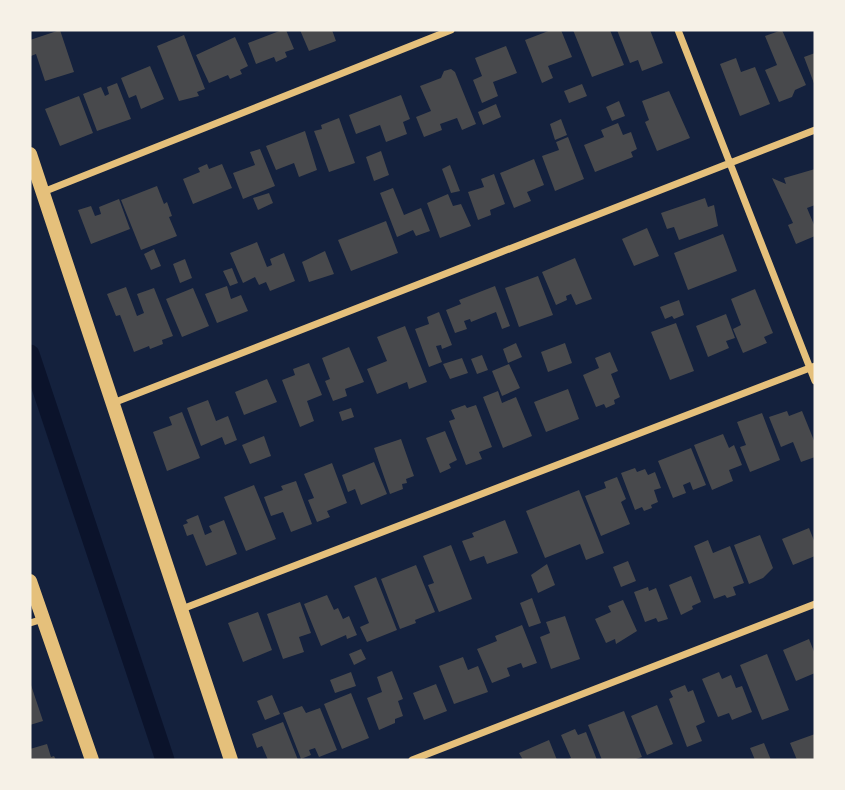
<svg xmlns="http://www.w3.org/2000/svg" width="845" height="790" font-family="'Open Sans',sans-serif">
	<rect width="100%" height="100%" fill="#14213d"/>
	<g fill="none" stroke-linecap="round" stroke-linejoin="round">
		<path stroke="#0b132b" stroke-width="19" d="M30,354L165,760"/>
	</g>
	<path fill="#48494c" d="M60,30L74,72L45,81L36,54L31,56L30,40Z
		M282,30H286L294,49L285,52L287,57L276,62L274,57L256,64L248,43Z
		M300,30H332L336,41L309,51Z
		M551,30H561L572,57L548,66L553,78L542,83L525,40Z
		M573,30H610L624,65L592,77Z
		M617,30H650L663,63L642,71L638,60L630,63Z
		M782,30L806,85L795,90L792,97L779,102L765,70L777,65L765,36Z
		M184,35L205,89L197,92L199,96L179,101L157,46Z
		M235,37L248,66L240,70L242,74L230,79L228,75L209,83L196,55Z
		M506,46L517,73L493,82L498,96L482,103L473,80L482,76L475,58Z
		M815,53V86L804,57Z
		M736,58L741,72L755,67L770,104L740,116L720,64Z
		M150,66L164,99L141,109L136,95L129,98L121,78Z
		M451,69L455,72L476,124L462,130L457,118L440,124L442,130L424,137L416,117L431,111L420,86L441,78L444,71Z
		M117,83L131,119L97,131L83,94L101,87L105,96L109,94L107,87Z
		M582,84L587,96L569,103L564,91Z
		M669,91L690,138L657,151L645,122L649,120L642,101Z
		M401,95L410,119L403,122L407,134L386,142L380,125L356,134L349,115Z
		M79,96L93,133L60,146L45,109Z
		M619,101L625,116L612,121L606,107Z
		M496,104L501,117L483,125L478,112Z
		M339,118L355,163L329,172L314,131L322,129L321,125Z
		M561,119L567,135L555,140L550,124Z
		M618,123L623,135L631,132L637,149L631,152L633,157L595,172L584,145L604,137L601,130Z
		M305,131L317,170L299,177L294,163L276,170L266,146Z
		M568,137L584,179L555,191L542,156L559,150L556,142Z
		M260,149L275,186L243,199L233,173L255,165L250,152Z
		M381,151L389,175L374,181L366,157Z
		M534,159L544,185L527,192L531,201L514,208L500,173Z
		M207,164L209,169L222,164L232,188L193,204L183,179L200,172L198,168Z
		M450,165L460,191L451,193L442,169Z
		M815,169V205L807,208L815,227V236L796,244L788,225L793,223L772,178L786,184L784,178Z
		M494,174L505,204L490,210L491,215L478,220L468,192L484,187L481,179Z
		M157,186L164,204L167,202L172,216L169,217L177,236L141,250L121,200Z
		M393,188L404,215L421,208L430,231L416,236L413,230L397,237L380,193Z
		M269,193L273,203L258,210L253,198Z
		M448,194L453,206L461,204L471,226L440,238L427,203Z
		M705,198L708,207L714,205L718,226L679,240L674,227L667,229L661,213Z
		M119,199L130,229L91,244L78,210L91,206L95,216L101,214L99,207Z
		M386,221L398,253L351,271L338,240Z
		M647,228L659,256L634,266L622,239Z
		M723,234L737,271L688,290L674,253Z
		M257,242L267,267L272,265L270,259L284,253L295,281L270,291L266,282L259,285L255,277L243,283L230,253Z
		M154,249L161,266L151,270L144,254Z
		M325,251L334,274L309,282L302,262Z
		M575,258L592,299L576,305L571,294L566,296L567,300L556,305L542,272Z
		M185,259L192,278L180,283L173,264Z
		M232,268L238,283L230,286L223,271Z
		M538,276L553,315L519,327L505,288Z
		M227,286L231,299L241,295L248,311L217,323L205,294Z
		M495,286L510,326L502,329L496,312L471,322L470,319L464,321L467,329L455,333L446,310L461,304L459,300Z
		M126,287L137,316L144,313L137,294L154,288L173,336L162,340L163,344L150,349L149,346L134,352L120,315L116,316L107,294Z
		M193,288L209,326L182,337L166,299Z
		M755,289L773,333L764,337L767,343L743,353L733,329L741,325L731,299Z
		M679,300L684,315L674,319L672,316L665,319L660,307Z
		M439,312L452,345L442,349L441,345L436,346L442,362L429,367L415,329L429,324L427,317Z
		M726,314L735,338L726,341L729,348L708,357L696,326Z
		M676,323L694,371L670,380L651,332Z
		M405,326L427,382L409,389L407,382L377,394L367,369L387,361L377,337Z
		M516,343L522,357L508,363L503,349Z
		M565,343L572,363L548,372L541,352Z
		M349,347L364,382L345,389L347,396L333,401L325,381L330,379L322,358Z
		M610,352L618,371L611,374L620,397L614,400L615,404L606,408L604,404L596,407L583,375L599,368L595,358Z
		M482,355L488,370L477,374L471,359Z
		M462,358L468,373L450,379L443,364Z
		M309,363L322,395L307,401L314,421L300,427L282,380L295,375L293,369Z
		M509,364L520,388L502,396L492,371Z
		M267,379L277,402L244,415L235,392Z
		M568,389L579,419L546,432L534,402Z
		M498,391L502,403L516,397L532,436L503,448L483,397Z
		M208,400L216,421L228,416L237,440L225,445L222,437L201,446L187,408Z
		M465,405L467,408L476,405L492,447L479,452L482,459L466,465L449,421L455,419L451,410Z
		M351,408L354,417L342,421L339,412Z
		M787,411L789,416L802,411L815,443V457L801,462L793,442L781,447L769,417Z
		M182,412L200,458L167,471L153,432L172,425L169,417Z
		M762,413L780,460L750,472L740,447L746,445L737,422Z
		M445,431L457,460L449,464L451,468L440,473L426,438Z
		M723,434L729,448L734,445L742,465L729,470L733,481L712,490L694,445Z
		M264,436L271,456L250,464L242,445Z
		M401,439L414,476L406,479L407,483L402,484L403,489L390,494L374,448Z
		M691,448L706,485L693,490L690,482L683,485L686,493L673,498L658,461Z
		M374,462L387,494L361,505L355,489L348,492L342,475Z
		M332,463L347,503L327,511L330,517L317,522L308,500L314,498L304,474Z
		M635,468L637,472L645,469L648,475L655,472L661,488L654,490L658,502L651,505L652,508L644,511L642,507L635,510L621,473Z
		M617,477L626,499L621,502L630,524L601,536L585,496L606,488L604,482Z
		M296,481L312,524L291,532L283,512L271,516L264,497L283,490L281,486Z
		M254,485L276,539L246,551L224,497Z
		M579,490L604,553L586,560L580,544L545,558L526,511Z
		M198,515L205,535L212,532L209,526L224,520L237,554L206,566L193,534L187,536L183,525L188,523L186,520Z
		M505,520L518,553L487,564L484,556L470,561L462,541L474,537L472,533Z
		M809,528L815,543V556L793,565L782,539Z
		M760,535L773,568L763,578L749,584L734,545Z
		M708,540L713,553L730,546L744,583L733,587L736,595L727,598L725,595L714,599L694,546Z
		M451,545L472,599L439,612L428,585L434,583L423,556Z
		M628,561L636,581L621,587L613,567Z
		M547,564L555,585L538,593L531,575Z
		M416,565L435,612L415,620L416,623L400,629L381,579Z
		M691,576L701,602L692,606L693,609L681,615L669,585Z
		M376,577L397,630L367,642L360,627L369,623L354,586Z
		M648,587L649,591L656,588L668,619L658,622L656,618L645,622L634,592Z
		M327,595L334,610L338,608L343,619L349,616L357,635L347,639L346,635L321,646L304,604Z
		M532,598L541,623L529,627L520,603Z
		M623,600L637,631L616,644L615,639L606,643L595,619L611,612L608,606Z
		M300,602L311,633L299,637L304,652L283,659L267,614Z
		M258,612L272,650L243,662L228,623Z
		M565,616L580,659L551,669L540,637L550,633L546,622Z
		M522,625L537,663L523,668L521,663L507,668L510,676L492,683L477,649L497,641L495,636Z
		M809,639L815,654V673L796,681L783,650Z
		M361,649L366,659L354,665L349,654Z
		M767,654L789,710L762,720L740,665Z
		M463,657L468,670L478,666L488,692L454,704L439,666Z
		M392,671L403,699L398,701L403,716L395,719V723L379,730L367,698L382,692L377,677Z
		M351,672L356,686L335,693L330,680Z
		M719,672L722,679L731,675L736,688L742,686L752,712L732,720L729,713L718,717L702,679Z
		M30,682L43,721L30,725Z
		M436,684L447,711L424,720L413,693Z
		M685,685L688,692L693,690L705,722L696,726L702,741L687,747L669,699L673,697L670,691Z
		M351,693L369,738L342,749L324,704Z
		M272,695L280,714L265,720L257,701Z
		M657,705L673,744L647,755L631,716Z
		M302,706L306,713L320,708L337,750L319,757L315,748L309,750L311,755L301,759L283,713Z
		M624,711L642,757L633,760H602L588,725Z
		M283,722L298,760H268L262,746L257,748L252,734Z
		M575,729L578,735L586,732L597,760H566L571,758L561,735Z
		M815,734V760H797L790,743Z
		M549,740L557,760H523L519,753Z
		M764,743L771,760H755L750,748Z
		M47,744L51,757L54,756L56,760H30V749Z"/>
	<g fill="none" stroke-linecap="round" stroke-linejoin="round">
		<path stroke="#e5c07b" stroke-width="7" d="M678,30L815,381
			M43,192L451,30
			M113,403L815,130
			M182,609L815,366
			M30,623L43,619
			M412,760L815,604"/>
		<path stroke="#e5c07b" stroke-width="14" d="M30,154L231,760
			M30,581L92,760"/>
	</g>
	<rect width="845" height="790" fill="none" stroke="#f6f1e7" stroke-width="63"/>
</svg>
